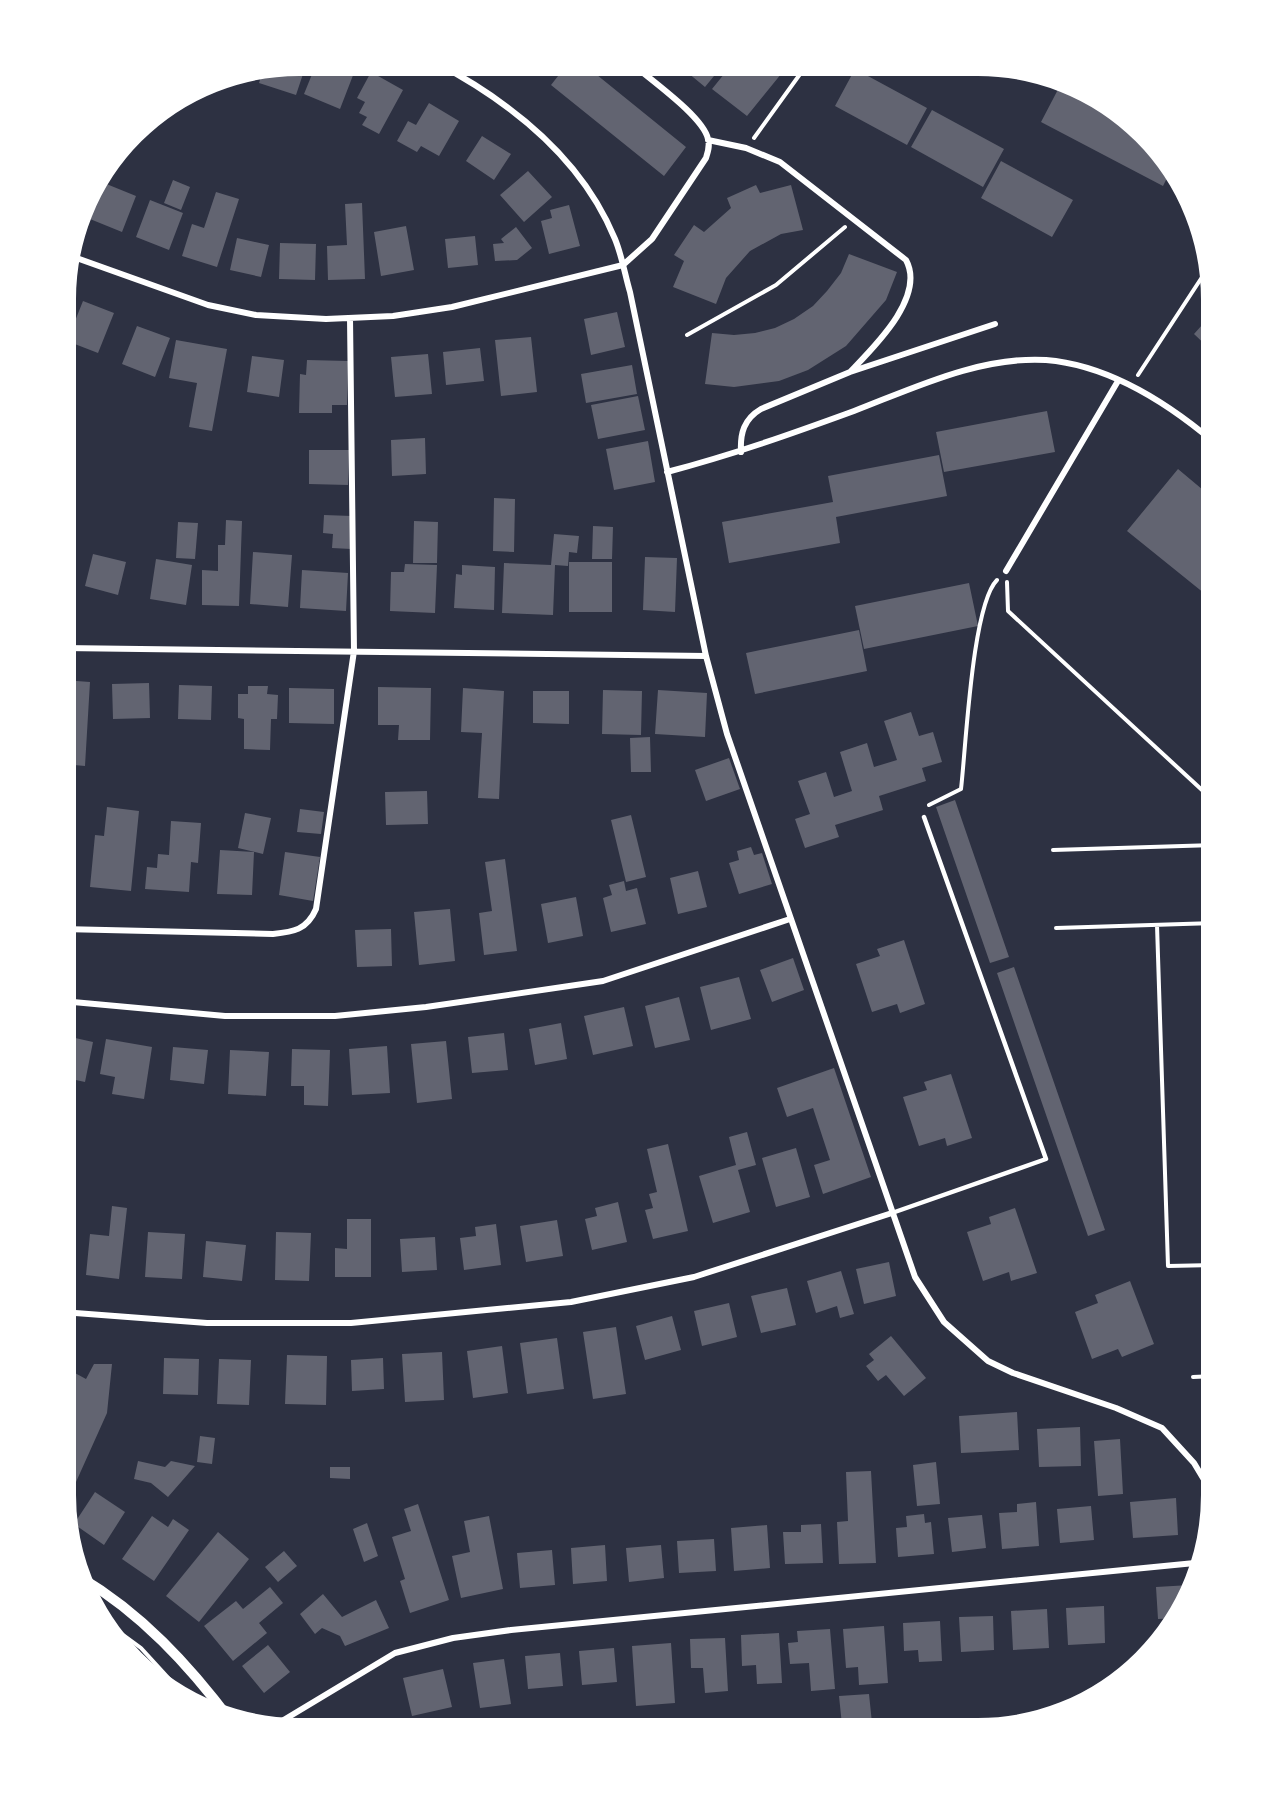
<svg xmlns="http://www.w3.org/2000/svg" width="1277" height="1794" font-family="'Zilla Slab',serif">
	<rect width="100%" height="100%" fill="#2d3142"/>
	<path fill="#626471" d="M299,61L307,62L296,95L259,83L264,67Z
		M317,62H349L357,65L340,109L304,94Z
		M569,62H581L686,147L664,176L551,85Z
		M676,63H720L723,65L705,87Z
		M733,63H790L747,116L712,89Z
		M855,69L927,108L907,145L835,106Z
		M371,72L403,90L379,134L362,125L367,117L359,113L365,102L357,98Z
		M1064,78L1122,110L1171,170L1163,186L1041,122Z
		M429,103L459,121L439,156L421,146L417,152L397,141L408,121L416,125Z
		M932,110L1004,149L983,187L911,147Z
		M482,136L511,154L494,180L466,161Z
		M1001,161L1073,200L1052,237L981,198Z
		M528,171L552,197L524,222L500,195Z
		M173,180L190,187L181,210L164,203Z
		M104,183L136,196L122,232L90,219Z
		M756,185L760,193L791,185L803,230L781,234L750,251L726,278L716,304L673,287L684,261L674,255L694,225L704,232L731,208L727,198Z
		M216,192L239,199L217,267L182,256L192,224L204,228Z
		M150,200L183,213L169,250L136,237Z
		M362,203L365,279L328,280L327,246L347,245L345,204Z
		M569,205L580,246L549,254L541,221L552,218L550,210Z
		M406,226L414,270L381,276L374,232Z
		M516,227L532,248L517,260L495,261L493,244L504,243L501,239Z
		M475,236L478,265L448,268L445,239Z
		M237,238L269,245L261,277L230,270Z
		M280,243L316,244L315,280L279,279Z
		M849,254L897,272L886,300L846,346L808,370L779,381L734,387L705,384L712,333L734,335L755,333L775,328L794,319L813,306L827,291L841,273Z
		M64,295L69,297L64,311Z
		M83,301L114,313L98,353L67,341Z
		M617,312L625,347L591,355L584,319Z
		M1211,315L1215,319V349L1213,352L1194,334Z
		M137,326L170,338L155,377L122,364Z
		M531,337L537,392L501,396L495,340Z
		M176,340L227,349L212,431L189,427L197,383L169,378Z
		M480,348L484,381L446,385L443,352Z
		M428,354L432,394L395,397L391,357Z
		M252,356L284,360L279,397L247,392Z
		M307,360L348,361L347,405H332V413H299L300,374L306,375Z
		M632,365L637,394L586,403L581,374Z
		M638,396L645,430L598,439L591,405Z
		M1047,411L1055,452L944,472L936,432Z
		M425,438L426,474L392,476L391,440Z
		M648,441L655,482L614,490L606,449Z
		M309,450H349L348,485L309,484Z
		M939,455L947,496L836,517L840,543L729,563L722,522L833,502L828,476Z
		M1178,469L1215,500V602L1127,531Z
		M494,498L515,499L514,552L493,551Z
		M324,515L352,516L351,549L332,548L333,534L323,533Z
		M226,520L242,521L239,606L202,605V570L218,571V545H225Z
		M414,521L438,522L437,563H413Z
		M178,522L198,523L195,559L176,558Z
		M593,526L613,527L612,559H592Z
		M63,529L73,534L63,553Z
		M554,534L579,536L577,553L569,552L568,566L555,565L553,615L502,613L504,563L551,565Z
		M253,552L292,555L288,607L250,604Z
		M93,554L126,562L118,595L85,586Z
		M645,557L677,558L675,612L643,610Z
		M156,559L192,565L186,605L150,599Z
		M569,562H612V612H569Z
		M405,564L437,565L435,613L390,611L391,572H404Z
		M462,565L495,567L494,610L454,608L456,574L462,575Z
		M302,570L348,573L346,611L300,608Z
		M969,583L978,626L864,649L855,606Z
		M859,630L867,671L755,694L746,653Z
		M63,680L90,682L85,766L63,764Z
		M149,683L150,718L113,719L112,684Z
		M179,685L212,686L211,720L178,719Z
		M248,686H268L267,694L278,695L277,719H271L270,750L244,749V719L238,718V694H248Z
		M378,687L431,688L430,740H398L399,725H378Z
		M289,688L334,689V724L289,723Z
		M463,688L504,691L499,799L478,798L482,733L461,732Z
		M603,690L642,691L641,735L602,734Z
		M658,690L707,693L705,737L655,734Z
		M533,691H569V724L533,723Z
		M911,712L919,736L933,732L942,762L922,768L926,781L879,796L883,810L835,825L839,837L805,848L795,819L810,814L798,781L826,772L834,797L852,791L840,752L867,743L874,767L897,760L884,721Z
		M650,737L651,772H631L630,738Z
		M729,758L740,789L706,801L695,770Z
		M427,791L428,824L386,825L385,792Z
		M955,800L1009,957L990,963L936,807Z
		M107,807L139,811L131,891L90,887L95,835L104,836Z
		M300,809L324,812L321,834L297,832Z
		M245,813L271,818L263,854L238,848Z
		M631,815L646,877L626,882L611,820Z
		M171,821L201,823L198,863L191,862L189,892L145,889L147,867L157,868L158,854L169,855Z
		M751,847L754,855L762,853L772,884L739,894L729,863L739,860L737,851Z
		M63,848L72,849L69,883H63Z
		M220,850L254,852L252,895L217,894Z
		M285,852L320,857L313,901L279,895Z
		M505,859L517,951L484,955L479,913L492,911L485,862Z
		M698,871L707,907L678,914L670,878Z
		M624,881L626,891L637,888L646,924L611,932L603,898L612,895L609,885Z
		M576,897L583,936L548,943L541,904Z
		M450,909L455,961L419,965L414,912Z
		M391,929L392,966L357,967L355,930Z
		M904,940L925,1004L900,1013L897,1004L872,1012L856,964L880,956L877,949Z
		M793,958L804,990L772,1002L760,970Z
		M1014,967L1105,1230L1088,1236L997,973Z
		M739,977L751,1019L711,1030L700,987Z
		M679,997L690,1040L655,1048L645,1006Z
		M624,1007L633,1046L593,1055L584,1016Z
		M561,1023L567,1059L535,1065L529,1029Z
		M504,1033L508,1070L472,1073L468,1037Z
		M62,1035L93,1042L85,1082L62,1077Z
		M106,1039L152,1047L144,1099L112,1094L115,1077L100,1074Z
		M446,1041L452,1099L417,1103L411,1044Z
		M387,1046L390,1093L352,1095L349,1049Z
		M173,1047L208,1050L204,1084L170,1080Z
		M292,1049L330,1050L328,1106L304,1105V1086H291Z
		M230,1050L269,1052L266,1096L228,1094Z
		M834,1068L871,1177L823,1194L814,1165L830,1160L813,1108L787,1117L777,1088Z
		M951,1074L972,1138L947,1146L945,1138L919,1146L903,1097L927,1090L924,1082Z
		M747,1132L756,1165L738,1170L750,1212L713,1223L699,1176L736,1165L729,1137Z
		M668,1144L688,1231L653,1239L645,1210L653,1208L649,1194L657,1192L647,1149Z
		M796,1148L810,1197L776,1207L762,1158Z
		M618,1202L627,1242L592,1250L585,1219L597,1216L595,1208Z
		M112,1206L127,1208L119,1279L86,1275L90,1234L109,1236Z
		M1015,1208L1037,1273L1011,1281L1009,1272L983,1281L967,1232L991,1224L989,1217Z
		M347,1219H371V1277H335V1248L347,1249Z
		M557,1220L563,1256L526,1262L520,1226Z
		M496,1224L501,1265L464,1270L460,1238L476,1236L475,1227Z
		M148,1232L185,1234L182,1279L145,1277Z
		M276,1232L311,1233L309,1281L275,1280Z
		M435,1237L437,1270L402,1272L400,1239Z
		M206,1241L246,1245L242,1281L203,1277Z
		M889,1262L896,1296L864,1304L856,1269Z
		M841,1271L854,1314L840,1318L837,1306L816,1313L807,1281Z
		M1130,1281L1154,1344L1122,1357L1118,1349L1092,1359L1075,1312L1098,1303L1095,1295Z
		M787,1288L796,1325L761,1333L751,1296Z
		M729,1303L737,1337L702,1346L694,1311Z
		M672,1316L681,1350L645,1360L636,1326Z
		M616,1327L626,1394L593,1399L583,1332Z
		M891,1336L926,1378L904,1396L886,1375L878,1381L866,1366L874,1360L869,1354Z
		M557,1338L564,1389L527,1394L520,1343Z
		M502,1346L508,1393L473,1398L467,1351Z
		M442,1352L444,1400L405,1402L402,1354Z
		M287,1355L327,1356L326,1405L285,1404Z
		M164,1358L199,1359L198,1395L163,1394Z
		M383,1358L384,1389L352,1391L351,1360Z
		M219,1359L251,1360L249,1405L217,1404Z
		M94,1364H112L107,1413L76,1482L63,1501L62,1366L86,1379Z
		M1017,1412L1019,1450L961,1453L959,1416Z
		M1080,1427L1081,1466L1039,1467L1037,1429Z
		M200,1436L215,1438L212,1464L197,1462Z
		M1120,1439L1123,1494L1098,1496L1094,1441Z
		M138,1461L165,1467L171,1461L195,1466L168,1497L151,1483L134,1479Z
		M936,1462L940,1504L917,1506L913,1465Z
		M330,1467H350V1479L330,1478Z
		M871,1471L876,1563L839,1564L837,1522L848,1521L846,1472Z
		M95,1492L125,1512L104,1545L74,1524Z
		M1176,1498L1178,1535L1133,1538L1130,1502Z
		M1036,1502L1039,1546L1002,1549L999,1513L1017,1512V1504Z
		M418,1504L449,1600L410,1613L400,1581L405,1579L392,1537L411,1531L404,1509Z
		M1091,1506L1094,1540L1060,1543L1057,1509Z
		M924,1514L925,1523L931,1522L934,1554L898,1557L896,1528L907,1527L906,1516Z
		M982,1515L986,1548L952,1552L948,1518Z
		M152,1516L168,1527L173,1519L189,1530L154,1581L122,1559Z
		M489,1516L503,1589L461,1598L452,1556L470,1552L464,1521Z
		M367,1523L378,1556L364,1562L353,1529Z
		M821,1524L823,1563L785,1564L783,1532H801V1525Z
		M767,1525L770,1568L734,1571L731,1528Z
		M218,1532L249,1559L199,1622L166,1596Z
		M714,1539L716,1571L679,1573L677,1541Z
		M605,1545L607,1581L573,1584L571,1548Z
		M661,1545L664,1578L629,1582L626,1548Z
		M552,1550L555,1585L520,1588L517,1553Z
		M284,1551L297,1566L278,1582L265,1567Z
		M1190,1585L1191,1596L1180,1618L1158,1619L1156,1587Z
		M270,1587L283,1603L259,1623L267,1633L233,1661L204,1626L236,1601L243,1609Z
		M323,1594L342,1617L376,1600L389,1628L345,1646L340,1636L322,1628L315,1634L300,1614Z
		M1104,1606L1105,1643L1068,1645L1066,1608Z
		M1047,1609L1049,1648L1013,1650L1011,1611Z
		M993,1616L994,1650L961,1652L959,1617Z
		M940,1621L942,1661L919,1662L918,1650L904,1651L903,1623Z
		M884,1626L888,1683L859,1685L858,1667L846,1668L843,1629Z
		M830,1629L835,1689L811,1691L809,1663L790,1664L788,1643L798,1642L797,1631Z
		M779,1633L782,1683L757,1684L756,1665L742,1666L741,1635Z
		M725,1638L728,1691L705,1693L703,1668H691L690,1639Z
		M671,1643L675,1703L636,1706L632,1646Z
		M268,1645L290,1672L264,1693L242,1666Z
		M614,1648L617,1682L582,1685L579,1651Z
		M560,1653L563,1686L528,1689L525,1656Z
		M504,1659L511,1704L480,1708L473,1663Z
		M443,1669L452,1707L412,1716L403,1678Z
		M869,1694L872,1723L842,1725L839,1696Z
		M357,1721L363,1731H341Z"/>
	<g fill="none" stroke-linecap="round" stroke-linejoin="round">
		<path stroke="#fff" stroke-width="4" d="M754,138L808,63
			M687,335L776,285L845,227
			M1138,375L1208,268
			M1007,582L1008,611L1215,802
			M929,805L961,789C966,747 972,605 997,580
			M1053,850L1215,845
			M1157,925L1168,1266L1215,1265
			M1056,928L1215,923
			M1193,1377L1215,1376
			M100,1618L141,1648L194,1706"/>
		<path stroke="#fff" stroke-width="4.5" d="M892,1213L1046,1159L924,817"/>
		<path stroke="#fff" stroke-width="6" d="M435,62C511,102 582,158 615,239C622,256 625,275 630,292L706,656L727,734L915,1277L944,1322L988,1361L1013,1373L1116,1408L1162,1428L1194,1463L1215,1498
			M708,140L746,148L780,162L906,260C926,297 874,347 850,372
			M68,255L208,305L256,315L326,319L393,316L452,307L623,265L652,239L706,158C708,152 710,146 708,139C703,116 649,79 630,62
			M741,452C740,433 744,419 761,409L850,372L995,324
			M667,472C732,455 791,434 854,411C914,388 980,356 1046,360C1108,365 1169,404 1215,443
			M1006,571L1118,381
			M63,648L706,656
			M62,929L273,934C293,932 307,930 316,909L354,651L350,318
			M62,1001L225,1016H335L426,1007L603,981L790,919
			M62,1312L207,1323H351L571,1302L694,1277L892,1213
			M267,1730L395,1653L453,1638L511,1630L1205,1562"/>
		<path stroke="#fff" stroke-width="10" d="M80,1577C141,1613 189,1665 231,1721"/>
	</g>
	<path d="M0 0H1277V1794H0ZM299 72H978A227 227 0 0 1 1205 299V1495A227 227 0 0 1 978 1722H299A227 227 0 0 1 72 1495V299A227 227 0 0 1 299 72Z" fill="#fff" fill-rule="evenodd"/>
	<path fill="none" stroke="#fff" stroke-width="8" d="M299 72H978A227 227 0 0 1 1205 299V1495A227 227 0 0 1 978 1722H299A227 227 0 0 1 72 1495V299A227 227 0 0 1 299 72Z"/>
</svg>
